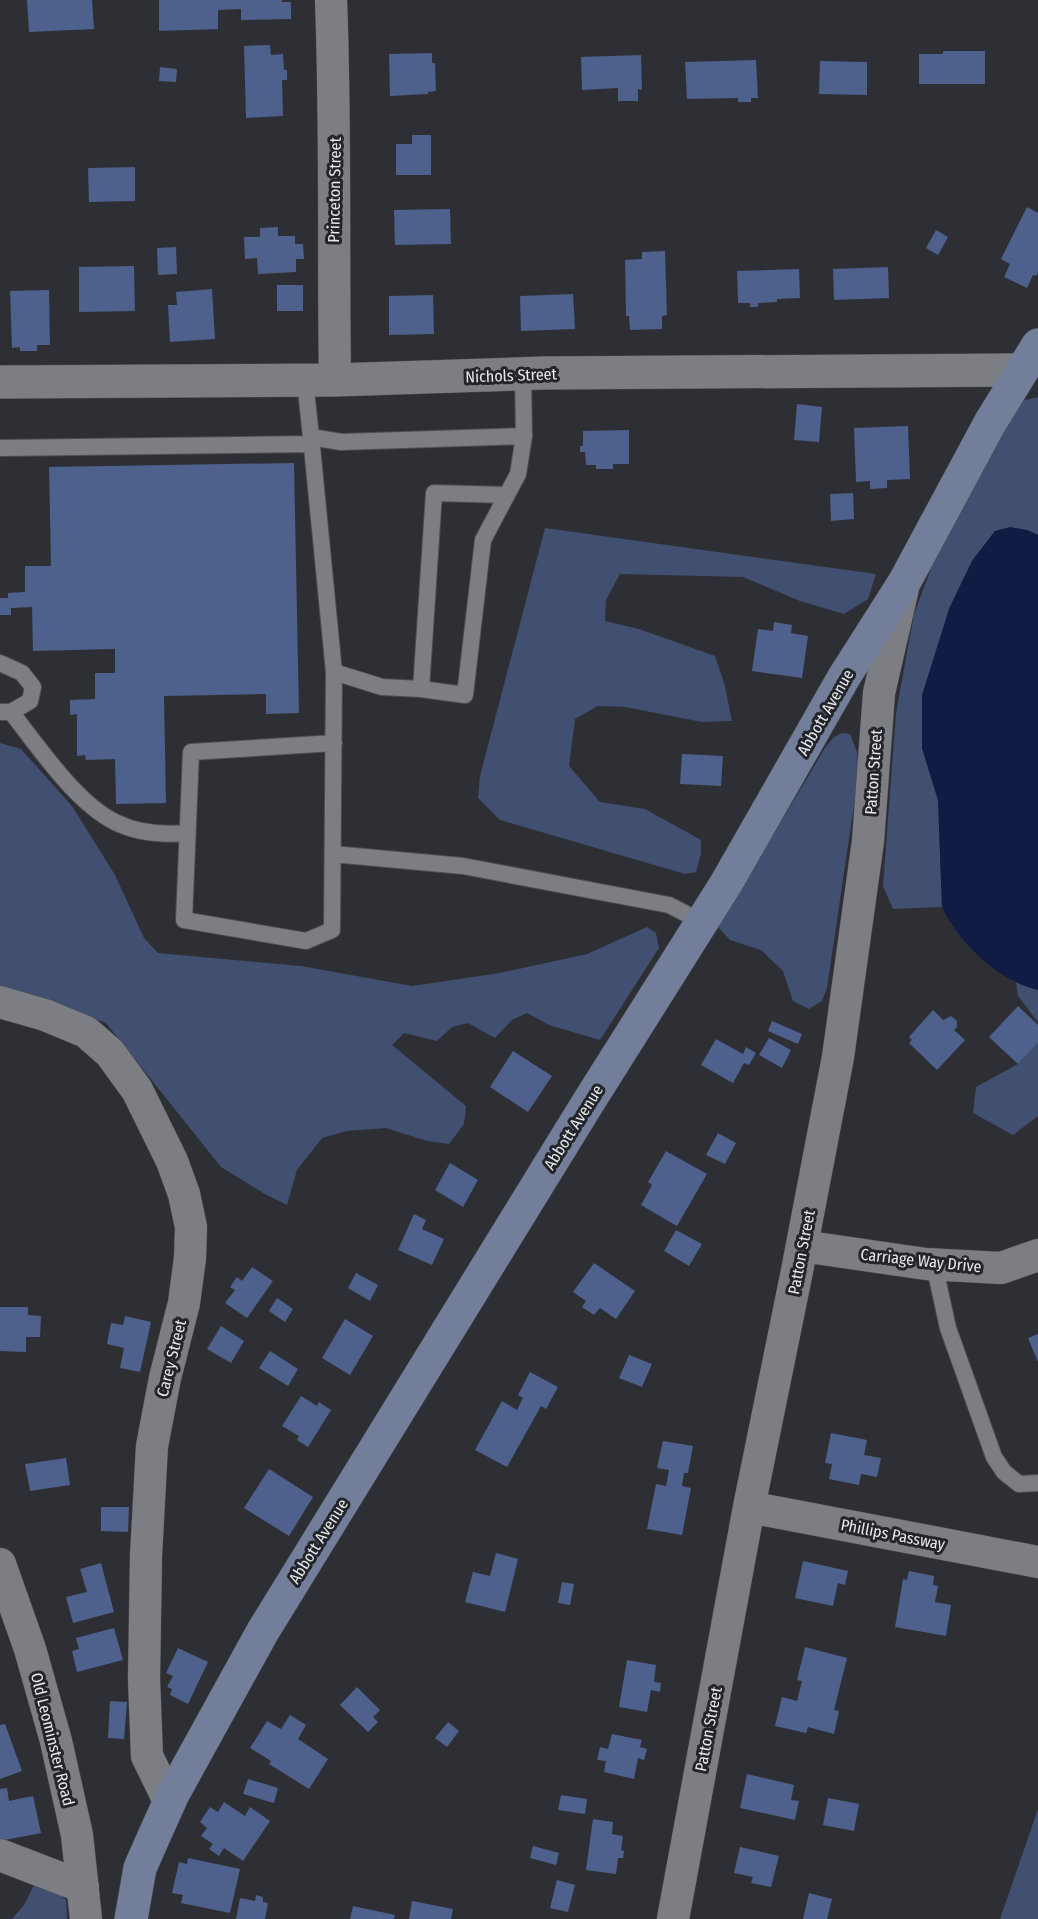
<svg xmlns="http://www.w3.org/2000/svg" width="1038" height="1919" font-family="'Fira Sans Condensed',sans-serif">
	<rect width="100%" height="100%" fill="#2d2f34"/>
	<path fill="#414f70" d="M1038,397V535L1027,530L995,531L972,561L949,609L922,748L938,800L942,907L893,909L883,886L896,713L914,614L935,558L1018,402Z
		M545,528L876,574L868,599L844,614L800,601L743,577L620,574L606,600L605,621L639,629L715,656L725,686L732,721L702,722L625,707L598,706L575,719L569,766L600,802L645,809L701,840V854L696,872L685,874L500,820L478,798L480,776Z
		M842,733L850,734L857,752L858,778L827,988L822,1001L809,1009L793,1001L783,971L761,950L730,940L718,927L825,748L834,737Z
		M0,743L21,749L72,806L115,875L144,938L158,953L301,966L412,986L500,973L587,954L647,927L656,933L659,948L600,1040L549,1025L527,1013L512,1020L495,1038L468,1023L452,1027L437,1041L404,1033L392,1045L466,1106L464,1124L449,1144L427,1141L386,1128L346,1131L322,1138L297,1170L287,1205L265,1194L221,1167L106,1023L72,1010L0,989Z
		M1016,982L1038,990V1022L1018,996Z
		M1038,1043V1116L1013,1135L973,1113L976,1087L1018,1064Z
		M1038,1809V1919H1000Z
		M36,1881H44L66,1900L67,1919H12L24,1905Z"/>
	<path fill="#101c43" d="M1010,527L1027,530L1038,535V990C1031,988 1023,986 1016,982C986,968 956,937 942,907L938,800L922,748V695L949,609L972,561L995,531Z"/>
	<path fill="#4e608c" d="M27,0H92L94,29L29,32Z
		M159,0H282V2H291V19L241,20V9L218,10V29L159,31Z
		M270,45L271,55L283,54L284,70H287V80H282L283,116L246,118L244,46Z
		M943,51H985V84H919V54H943Z
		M432,53V63H435L436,91L428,92V94L390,96L389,54Z
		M641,55L642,90L638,89V101H618V88L582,90L581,57Z
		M756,60L758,98H751V102H738V98L687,99L685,62Z
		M820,61L867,62V95L819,94Z
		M160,67L177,69L176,82L159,81Z
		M412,135H431V175H396V144H412Z
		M135,167V201L89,202L88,168Z
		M1027,207L1038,213V272L1036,276L1033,275L1027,288L1004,277L1010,264L1001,259Z
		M450,209L451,244L395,245L394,210Z
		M278,227V236H295V244H303L304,259H296V272L258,274L257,258L245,259L244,237H260V228Z
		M936,230L948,237L938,255L926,248Z
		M176,247L177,274L158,275L157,248Z
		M665,251L667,315L662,316V329L630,330L629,316H626L625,260L642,259V252Z
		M134,266L135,311L79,312V267Z
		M888,267L889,298L834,300L833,269Z
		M799,269L800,298L777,299V302L758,303V307H750V303H738L737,271Z
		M277,285H303V311H277Z
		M212,289L215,339L170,342L168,305H177L176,292Z
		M49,290L50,345H37V351H20V347L12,348L10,291Z
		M573,294L575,329L521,331L520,296Z
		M433,295L434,334L389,335V296Z
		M797,404L822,407L819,442L794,440Z
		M908,426L910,479L887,480V488L870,489V481L856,482L854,428Z
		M629,430V464H613V469H596V465H586L585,452H580V446H583V431Z
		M294,463L299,713L266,714V694L164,696L166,803L116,804L115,759L86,760L85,755L77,756V714L70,715V700L95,699V673H115V649L33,651L32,607L11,608V615H0V598H8V593L25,592V566H51L49,467Z
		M853,493L854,519L831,521L830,494Z
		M774,622L792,625L791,633L808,636L802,678L752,671L758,629L773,631Z
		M682,754L723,756L721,786L680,784Z
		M1018,1006L1038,1025V1043L1018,1064L989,1037Z
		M933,1010L943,1020L951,1016L957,1021V1027L954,1030L965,1040L937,1070L909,1043L912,1040L909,1037Z
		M772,1021L802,1034L798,1044L768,1031Z
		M769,1038L791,1050L782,1068L759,1055Z
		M716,1039L743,1054L746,1047L756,1053L749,1065L744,1063L733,1083L701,1065Z
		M513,1051L552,1076L528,1112L490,1087Z
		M718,1133L736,1143L725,1164L706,1155Z
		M666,1151L707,1174L677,1226L641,1205L652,1185L648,1182Z
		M450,1163L478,1180L463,1207L435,1190Z
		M414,1214L426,1220L422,1229L444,1239L432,1265L398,1250Z
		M676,1230L702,1244L689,1266L664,1251Z
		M594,1263L635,1291L616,1319L600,1308L594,1315L582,1307L586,1301L573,1292Z
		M252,1267L273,1281L247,1318L225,1303L235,1290L230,1287L237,1277L242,1281Z
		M356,1273L378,1285L370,1301L348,1288Z
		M277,1298L293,1309L285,1322L269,1311Z
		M0,1307H28V1315L41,1316L40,1337H26V1352L0,1351Z
		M125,1316L151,1322L140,1372L120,1368L124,1348L107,1344L111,1323L123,1325Z
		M345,1319L373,1336L350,1375L322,1358Z
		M221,1326L244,1341L231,1363L207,1349Z
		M1038,1334V1362L1028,1338Z
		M270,1351L298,1369L288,1386L259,1368Z
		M629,1355L652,1364L642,1387L619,1378Z
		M530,1372L558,1387L546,1409L541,1406L507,1467L475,1450L502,1401L517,1410L523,1398L518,1395Z
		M301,1396L317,1406L319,1402L331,1410L308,1447L297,1440L299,1436L282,1426Z
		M831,1433L867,1440L864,1455L881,1458L877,1477L861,1474L859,1485L829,1479L832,1464L825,1463Z
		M663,1441L693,1446L688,1473H684L682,1486L691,1488L682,1535L647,1529L656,1484L666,1486L669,1470L657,1468Z
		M66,1458L70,1485L30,1491L25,1464Z
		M269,1469L313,1497L289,1536L244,1508Z
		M101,1507H129L128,1532L101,1531Z
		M496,1553L518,1559L505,1612L465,1602L473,1572L490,1576Z
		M803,1561L848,1571L845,1585L838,1583L833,1606L795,1598Z
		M101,1563L114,1612L73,1623L66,1597L87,1592L80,1569Z
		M909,1571L934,1576L933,1585L938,1586L935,1602L951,1605L946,1636L895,1627L903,1579L907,1580Z
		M562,1582L574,1584L570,1605L558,1603Z
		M114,1628L123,1660L77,1672L72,1651L79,1649L76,1638Z
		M805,1647L847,1658L834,1710L839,1711L834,1734L808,1727L806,1733L775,1726L782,1697L797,1701L802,1681L797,1680Z
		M178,1648L208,1662L188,1704L170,1695L172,1689L167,1687L173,1676L166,1673Z
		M627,1660L656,1665L654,1682L661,1683L660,1692L651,1690L647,1712L619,1707Z
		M357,1687L380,1710L373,1717L378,1722L368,1732L340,1705Z
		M110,1701L127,1702L124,1739L108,1738Z
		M290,1715L306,1725L298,1739L328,1759L309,1789L269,1764L271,1761L250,1748L267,1721L281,1729Z
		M448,1722L459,1731L447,1747L435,1738Z
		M5,1724L22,1771L0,1779V1725Z
		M612,1734L642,1740L640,1747L647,1749L644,1760L638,1758L634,1779L604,1772L606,1761L597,1760L600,1747L608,1749Z
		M747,1774L794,1785L791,1800L799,1801L795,1820L740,1808Z
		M248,1779L278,1788L274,1803L243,1794Z
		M7,1788L9,1801L33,1796L41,1833L0,1841V1789Z
		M561,1795L587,1799L585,1814L558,1810Z
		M828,1798L859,1804L854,1831L823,1825Z
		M224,1802L245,1816L250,1807L270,1821L243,1861L224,1848L219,1856L209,1849L213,1844L201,1836L207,1828L200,1822L210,1807L218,1812Z
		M593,1819L613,1822L612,1834L623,1836L621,1850L624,1851L623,1858H618L616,1874L586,1870Z
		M533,1846L559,1853L556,1865L530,1858Z
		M740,1847L779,1856L771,1887L751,1883L753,1877L734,1873Z
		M188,1858L240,1869L230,1913L181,1903L183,1895L172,1893L179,1862L187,1864Z
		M557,1880L575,1885L568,1912L550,1908Z
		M809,1893L832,1899L827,1919H803Z
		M256,1895L263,1897V1902L268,1903L265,1919H236L240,1898L255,1901Z
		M412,1901L453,1909L451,1919H409Z
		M353,1906L395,1915L394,1919H350Z"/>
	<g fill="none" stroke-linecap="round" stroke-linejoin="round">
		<g stroke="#4c4e51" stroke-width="18">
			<path id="service" d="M305,381L311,437L341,442L524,436
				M311,437L334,672L332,930L306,941L184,920L191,752L334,743
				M0,448L312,444
				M506,495L434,493L421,689L465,695L483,540L518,474L524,436L523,374
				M0,663L22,673L33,687L30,701L11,712H1
				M334,672L382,687L421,689
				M11,712C38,746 75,802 115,822C137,833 163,835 187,833
				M333,854L463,866L669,905L702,922
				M934,1264L948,1328L994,1457L1004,1472L1019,1484L1038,1483"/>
		</g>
		<g stroke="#4c4e51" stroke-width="33">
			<path id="minor" d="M331,0C336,127 333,253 335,380
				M0,1002L45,1015L86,1032L110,1053L137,1090L172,1161L184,1194L191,1227L190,1258L184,1303L165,1378L152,1446L146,1556L144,1679L147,1756L169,1801
				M802,1246L926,1264L1001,1268L1038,1255
				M749,1507L1038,1562
				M0,1564L30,1649L56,1741L77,1835L86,1919
				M0,1855L83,1887
				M673,1919L749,1507L797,1271L838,1057L868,841L879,693L903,588"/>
		</g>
		<g stroke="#4c4e51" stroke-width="34">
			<path id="tertiary" d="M0,382L335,380L544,373L1022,370"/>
		</g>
		<g stroke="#4c4e51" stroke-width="34">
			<path id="secondary" d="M131,1919L140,1868L155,1834L173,1794L263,1631L586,1106L727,882L844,677L905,581L990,423L1038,345"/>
		</g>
		<use href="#service" stroke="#7c7e84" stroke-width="16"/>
		<use href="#minor" stroke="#7c7e84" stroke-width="32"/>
		<use href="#tertiary" stroke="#7c7e84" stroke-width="33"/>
		<use href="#secondary" stroke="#737e9b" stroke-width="33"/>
	</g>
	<g text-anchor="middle" stroke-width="6" stroke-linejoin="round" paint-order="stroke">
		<g font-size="16" fill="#e7e9ec" stroke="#23252a">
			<text transform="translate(334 190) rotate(-89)" y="6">Princeton Street</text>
			<text transform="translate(511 375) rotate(-2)" y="6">Nichols Street</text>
			<text transform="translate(825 712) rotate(-60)" y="6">Abbott Avenue</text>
			<text transform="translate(873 772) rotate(-86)" y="6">Patton Street</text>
			<text transform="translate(573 1127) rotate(-58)" y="6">Abbott Avenue</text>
			<text transform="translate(801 1252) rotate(-79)" y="6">Patton Street</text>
			<text transform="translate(921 1260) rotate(6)" y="6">Carriage Way Drive</text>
			<text transform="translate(171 1358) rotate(-76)" y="6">Carey Street</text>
			<text transform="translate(893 1534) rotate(11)" y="6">Phillips Passway</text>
			<text transform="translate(318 1541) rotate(-58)" y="6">Abbott Avenue</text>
			<text transform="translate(708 1729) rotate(-79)" y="6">Patton Street</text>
			<text transform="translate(53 1739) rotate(76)" y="6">Old Leominster Road</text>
		</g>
	</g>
</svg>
